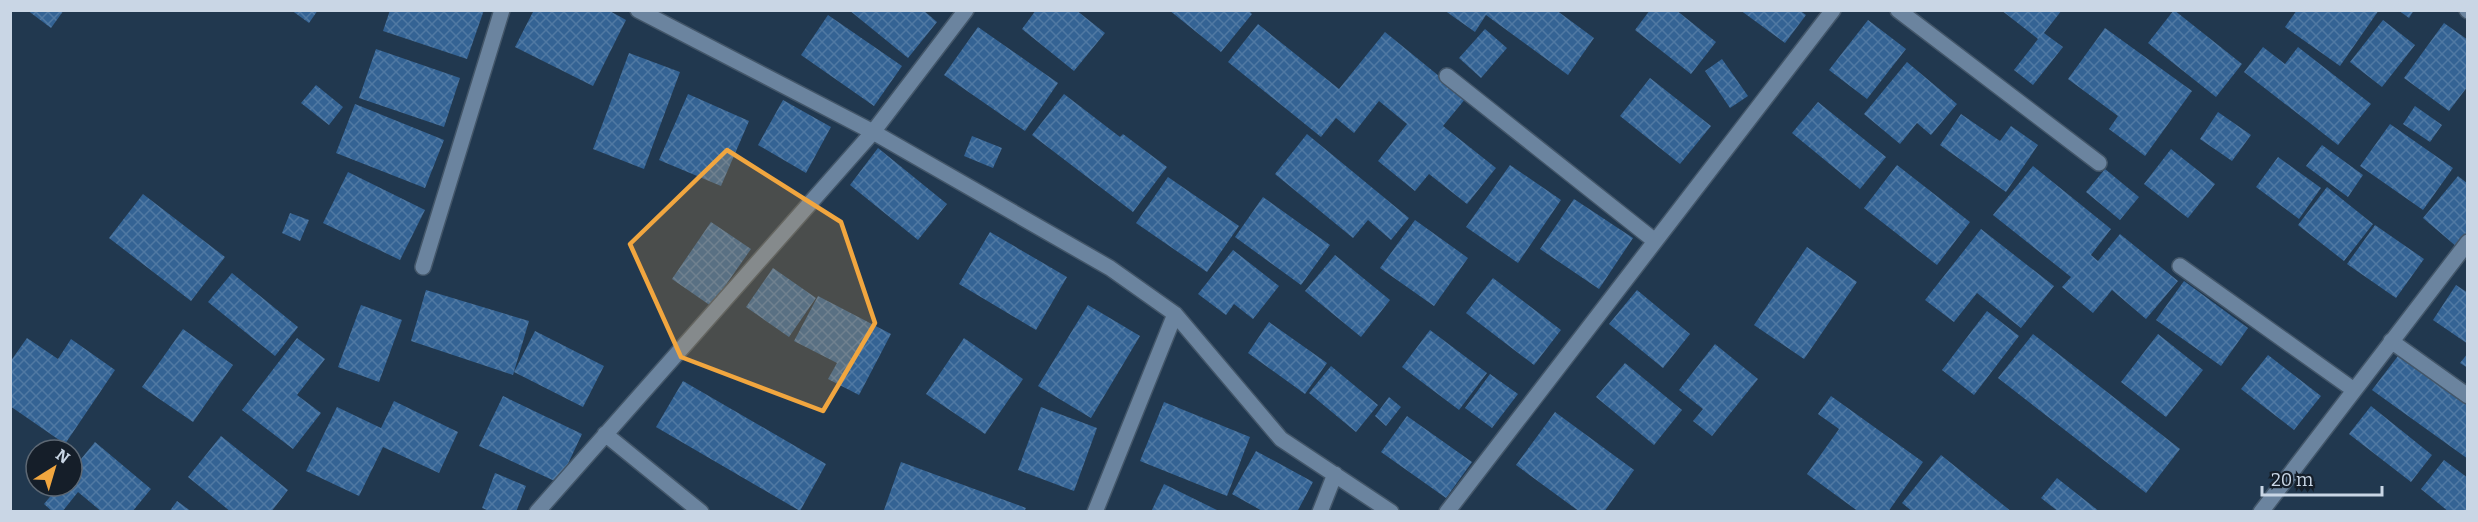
<svg xmlns="http://www.w3.org/2000/svg" width="2478" height="522" font-family="Bitter,serif">
	<defs>
		<pattern id="building-cross-hatch" width="8" height="8" patternUnits="userSpaceOnUse" patternTransform="scale(1.5)"><rect width="8" height="8" fill="#346394"/><path d="M0 0l8 8M0 8l8-8" fill="none" stroke="#5079a3"/></pattern>
	</defs>
	<rect width="100%" height="100%" fill="#21384f"/>
	<path fill="url(#building-cross-hatch)" d="M27,10H64L51,28Z
		M291,10H318L309,23Z
		M390,10H484L467,59L383,31Z
		M534,10H608L626,20L593,86L515,47Z
		M849,10H923L937,22L908,58Z
		M1036,10H1076L1105,33L1074,71L1022,29Z
		M1169,10H1248L1252,14L1221,52Z
		M1444,10H1556L1594,38L1568,75L1486,15L1475,32Z
		M1650,10H1676L1716,42L1691,74L1635,30Z
		M1740,10H1799L1806,15L1785,43Z
		M2001,10H2062L2044,33L2063,47L2033,85L2014,70L2038,39Z
		M2174,10L2242,64L2216,97L2148,43Z
		M2297,10H2379L2340,66L2285,27Z
		M2398,10H2414L2409,18Z
		M828,15L902,66L874,106L801,55Z
		M1868,20L1906,49L1867,99L1829,70Z
		M2383,20L2415,45L2382,87L2350,62Z
		M2444,23L2468,40V86L2449,111L2404,78Z
		M1258,24L1339,89L1385,32L1466,98L1443,126L1496,168L1467,204L1429,174L1415,191L1378,161L1407,124L1379,101L1354,133L1336,118L1321,137L1228,62Z
		M978,27L1058,83L1025,131L944,75Z
		M2105,28L2192,91L2145,156L2109,129L2118,116L2068,79Z
		M1485,29L1507,48L1481,78L1459,58Z
		M2263,47L2285,64L2298,47L2371,104L2338,145L2244,72Z
		M376,49L460,78L444,127L359,98Z
		M629,53L680,72L644,169L593,149Z
		M1722,59L1748,96L1730,108L1705,71Z
		M1907,62L1957,104L1931,135L1917,123L1900,144L1864,114Z
		M1650,78L1711,126L1680,164L1620,116Z
		M316,85L343,107L329,125L301,103Z
		M688,94L749,121L721,186L659,160Z
		M1064,94L1120,137L1123,134L1167,167L1133,212L1032,135Z
		M783,100L831,127L806,173L758,145Z
		M1818,102L1886,157L1860,189L1792,133Z
		M355,104L444,140L425,188L336,153Z
		M2415,106L2442,125L2430,142L2403,124Z
		M2218,112L2251,135L2232,161L2200,139Z
		M1961,114L2000,141L2011,126L2038,145L2006,192L1940,145Z
		M2390,124L2453,168L2423,210L2360,166Z
		M1307,134L1409,218L1391,240L1368,220L1353,238L1275,174Z
		M972,136L1002,148L993,168L964,156Z
		M2322,145L2363,175L2348,197L2306,166Z
		M878,148L947,204L918,240L850,185Z
		M2171,149L2215,184L2188,218L2144,184Z
		M2278,157L2321,188L2299,219L2256,187Z
		M1510,165L1561,200L1518,263L1466,227Z
		M1897,165L1970,222L1937,265L1864,208Z
		M2033,166L2111,229L2091,255L2098,261L2120,234L2178,281L2146,319L2112,290L2093,313L2062,287L2071,277L1993,215Z
		M2105,169L2139,197L2120,220L2086,192Z
		M348,172L425,210L400,260L323,223Z
		M2458,176L2468,184V234L2457,247L2423,218Z
		M1168,177L1239,226L1207,272L1136,223Z
		M2327,187L2373,224L2344,261L2298,225Z
		M143,194L225,257L191,301L109,238Z
		M1263,197L1330,245L1301,285L1235,237Z
		M1574,199L1633,238L1599,289L1540,249Z
		M290,213L309,220L300,241L282,233Z
		M1415,220L1468,258L1434,306L1380,268Z
		M711,222L751,249L711,306L672,279Z
		M2375,225L2424,259L2396,298L2347,264Z
		M1981,229L2054,286L2021,328L1977,293L1954,322L1925,300Z
		M990,232L1067,277L1036,330L959,284Z
		M1807,247L1857,282L1804,359L1754,325Z
		M1233,250L1279,286L1253,319L1234,304L1226,315L1198,294Z
		M1335,255L1390,300L1361,337L1305,291Z
		M773,268L816,298L789,337L746,307Z
		M232,273L298,327L275,356L208,302Z
		M1493,278L1561,330L1534,365L1466,313Z
		M2184,281L2248,328L2221,366L2156,320Z
		M2456,285L2468,293V344L2433,320Z
		M426,290L529,321L513,375L411,341Z
		M1637,290L1690,334L1663,368L1609,324Z
		M818,296L891,334L859,395L828,379L837,363L794,341Z
		M361,305L402,320L379,382L338,367Z
		M1088,305L1140,336L1091,418L1038,386Z
		M1987,311L2019,336L1974,395L1942,370Z
		M1269,322L1327,363L1305,394L1248,353Z
		M183,329L233,365L193,422L142,387Z
		M1430,330L1487,373L1459,410L1402,367Z
		M535,331L604,366L583,407L514,372Z
		M2033,334L2180,449L2146,493L1998,378Z
		M2158,334L2203,370L2166,417L2121,382Z
		M27,338L58,359L71,339L115,370L65,444L10,406V362Z
		M297,338L325,359L297,395L321,413L293,449L242,410Z
		M964,338L1023,379L985,434L926,394Z
		M1715,344L1758,379L1712,436L1693,421L1703,409L1679,390Z
		M2401,352L2468,400V459L2372,390Z
		M2468,353V368L2460,363Z
		M2268,355L2321,396L2294,430L2241,389Z
		M1625,363L1682,410L1654,445L1596,397Z
		M1331,366L1378,405L1356,432L1309,393Z
		M1490,374L1518,394L1492,428L1465,408Z
		M683,381L826,464L800,511L656,427Z
		M503,396L582,434L559,483L479,446Z
		M1831,396L1923,462L1888,512H1859L1807,474L1839,429L1818,414Z
		M1389,397L1401,407L1386,426L1375,416Z
		M394,401L458,432L439,473L383,447L359,496L306,471L337,407L381,428Z
		M1164,402L1250,437L1227,496L1140,461Z
		M2371,406L2432,455L2411,482L2349,434Z
		M1041,407L1097,428L1074,491L1018,470Z
		M1555,412L1634,470L1604,512H1580L1516,465Z
		M1407,416L1472,462L1446,498L1381,452Z
		M221,436L288,490L271,512H231L188,477Z
		M95,442L151,489L132,512H102L78,492L62,512H53L44,504L59,486H72V470Z
		M1256,451L1313,482L1297,512H1264L1232,494Z
		M1941,455L2012,512H1913L1902,503Z
		M2444,460L2468,478V512H2449L2421,489Z
		M901,462L1026,508L1024,512L884,510Z
		M495,473L526,486L516,512H492L482,508Z
		M2057,478L2100,512H2059L2041,498Z
		M1164,484L1221,512H1151Z
		M177,501L192,512H169Z"/>
	<g fill="none" stroke-linecap="round" stroke-linejoin="round">
		<g stroke="#435669" stroke-width="18">
			<path id="minor" d="M638,10L873,132L1110,268L1175,314L1281,439L1391,512
				M1898,10L2099,163
				M2467,10L2468,11
				M1447,76L1655,241
				M2180,266L2354,390
				M423,267L502,10
				M2391,341L2468,396
				M605,434L701,512
				M537,512L873,132L966,10
				M1095,512L1175,314
				M1320,512L1335,474
				M1447,512L1833,10
				M2261,512L2468,242"/>
		</g>
		<use href="#minor" stroke="#6b849f" stroke-width="15"/>
	</g>
	<path fill="#f1a63f" fill-opacity="0.2" stroke="#f1a63f" stroke-width="4.5" stroke-linejoin="round" d="M727,150L841,222L875,323L823,411L681,357L630,244Z"/>
	<rect width="2478" height="522" fill="none" stroke="#c9d6e5" stroke-width="24"/>
	<g transform="translate(54 468) rotate(37)"><circle r="28" fill="#151e29" stroke="#5d6874" stroke-width="1.5"/>
	<path d="M0-4.5L10 22L0 15L-10 22Z" fill="#f1a63f"/>
	<text y="-9" font-size="16" font-weight="bold" text-anchor="middle" fill="#c9d6e5">N</text>
	</g>
	<path d="M2262 486v9h120v-9" fill="none" stroke="#c9d6e5" stroke-width="3"/>
	<text x="2271" y="486" font-size="18" fill="#c9d6e5" stroke="#151e29" stroke-width="4.5" paint-order="stroke">20 m</text>
</svg>
